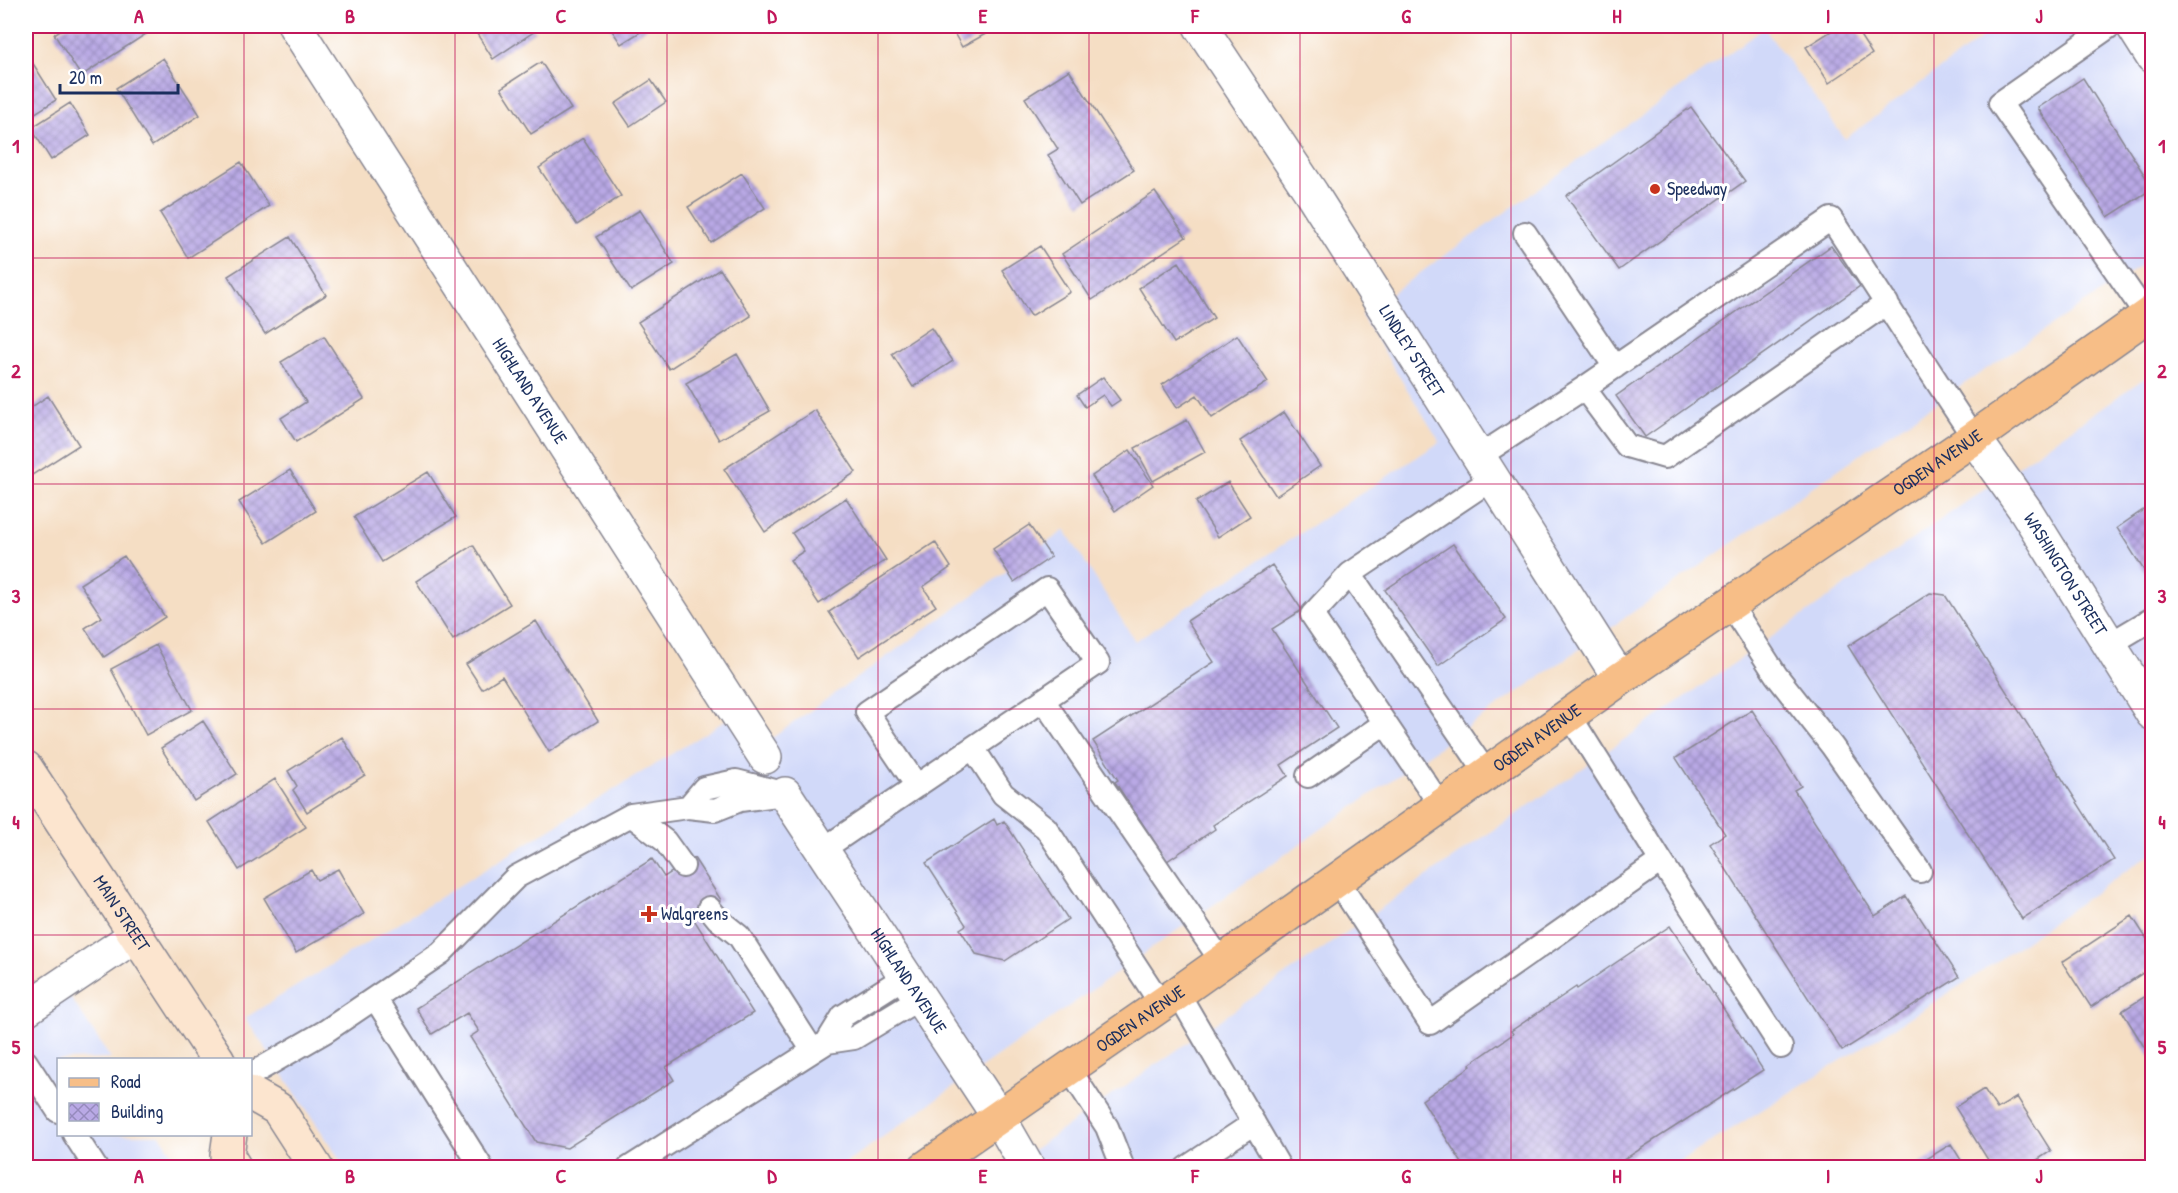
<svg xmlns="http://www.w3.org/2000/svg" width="2178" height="1193" font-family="'Patrick Hand',sans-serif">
	<defs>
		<pattern id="building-cross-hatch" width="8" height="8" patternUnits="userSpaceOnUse" patternTransform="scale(1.5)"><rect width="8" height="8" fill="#b9a9e5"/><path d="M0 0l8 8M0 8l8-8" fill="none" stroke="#968abd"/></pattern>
	</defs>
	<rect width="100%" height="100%" fill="#fff"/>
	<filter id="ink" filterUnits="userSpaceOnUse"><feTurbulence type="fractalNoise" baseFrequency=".0167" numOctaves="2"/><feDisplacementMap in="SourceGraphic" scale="12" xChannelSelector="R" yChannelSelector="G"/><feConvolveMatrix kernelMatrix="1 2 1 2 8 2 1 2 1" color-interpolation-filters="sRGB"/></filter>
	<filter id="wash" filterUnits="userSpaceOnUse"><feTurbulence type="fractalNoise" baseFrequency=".008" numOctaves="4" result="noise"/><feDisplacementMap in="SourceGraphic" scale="24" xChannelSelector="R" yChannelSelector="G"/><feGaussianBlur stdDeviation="1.35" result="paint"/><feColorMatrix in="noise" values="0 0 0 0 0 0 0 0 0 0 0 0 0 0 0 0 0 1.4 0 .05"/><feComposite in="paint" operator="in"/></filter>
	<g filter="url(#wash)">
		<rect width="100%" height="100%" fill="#f5dec4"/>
		<path fill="#d1d9f9" d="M1998,26H2152V258L1882,439L1337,818L840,1167H345L245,1018L736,714L758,748L1065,530L1135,641L1440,442L1361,315L1764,28L1845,139Z
			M2152,373V853L1971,979L1671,1167L1007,1168Z
			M63,986L111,1059L58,1060V1134L160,1135L182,1167L26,1168V1010Z"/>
		<g id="blocks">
			<path fill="url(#building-cross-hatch)" d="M67,26H145L149,32L81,76L54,34Z
				M472,26H531L535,31L493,59Z
				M609,26H650L621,44Z
				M950,26H1000L962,47Z
				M1839,26H1854L1872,54L1829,83L1806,47Z
				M163,58L200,115L152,146L116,88Z
				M32,62L56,100L26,119V66Z
				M541,62L571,109L531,134L501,88Z
				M1069,70L1134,170L1080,205L1048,155L1058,149L1025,98Z
				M2083,78L2152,187V189L2108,217L2038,108Z
				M651,80L666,102L630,126L615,104Z
				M70,103L90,135L51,160L31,128Z
				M1691,107L1745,181L1619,270L1566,196Z
				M583,138L621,196L577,225L539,168Z
				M241,162L269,206L188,258L160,213Z
				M742,173L765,208L711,243L688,207Z
				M1155,192L1186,237L1092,300L1062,254Z
				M640,210L674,264L631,291L596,237Z
				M290,237L326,295L265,334L228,276Z
				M1040,246L1070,292L1031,316L1002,270Z
				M1831,246L1860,286L1645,437L1616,396Z
				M1179,262L1214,318L1174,343L1139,288Z
				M720,269L751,316L669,369L638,322Z
				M931,328L953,361L913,387L892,354Z
				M1237,335L1268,382L1212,418L1197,395L1177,408L1162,385Z
				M324,336L364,399L296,442L281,418L306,402L281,362Z
				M737,354L770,411L719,440L686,383Z
				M1103,377L1120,400L1111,406L1103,395L1085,407L1077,395Z
				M48,396L79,445L26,479V411Z
				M815,410L856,472L765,532L724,469Z
				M1284,412L1320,466L1276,496L1240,441Z
				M1187,420L1205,452L1153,481L1135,448Z
				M1130,450L1153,485L1115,511L1092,476Z
				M290,470L316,511L266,543L239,502Z
				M428,472L456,517L382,562L354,517Z
				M1228,482L1250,516L1218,537L1196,502Z
				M846,498L886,560L819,604L790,560L804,551L792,533Z
				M2152,504V568L2145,572L2117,528Z
				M1029,525L1051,557L1014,582L993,549Z
				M935,542L951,567L923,587L936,606L859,657L829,612Z
				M1453,544L1506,619L1438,666L1385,590Z
				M473,545L510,604L453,640L416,581Z
				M124,556L165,617L104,657L85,628L102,617L80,584Z
				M1272,565L1302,610L1272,629L1337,728L1281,765L1288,776L1213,825L1215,829L1167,861L1115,782L1118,780L1093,741L1214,662L1187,621Z
				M1930,593L1945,595L2114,860L2022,919L1848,646Z
				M536,621L598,721L549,752L502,676L482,689L466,664Z
				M156,645L192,710L146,735L111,669Z
				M1752,710L1801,786L1794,790L1875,916L1906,896L1959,977L1842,1051L1710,844L1725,834L1676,758Z
				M203,721L237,774L194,801L161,748Z
				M342,737L365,775L307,812L293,790L297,786L288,771Z
				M275,779L306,827L239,870L209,822Z
				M994,819L997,825L1004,821L1068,919L1005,961L976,954L960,929L966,925L926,863Z
				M694,858L721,900L693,918L753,1013L666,1067L674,1080L567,1148L536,1142L470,1037L479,1031L467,1013L432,1034L416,1008L652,859L664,877Z
				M338,869L364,914L296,953L264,898L311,870L317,880Z
				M2132,916L2152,947V967L2091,1007L2062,962Z
				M1670,926L1763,1070L1611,1168H1465L1422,1100L1471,1066L1470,1064L1513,1034L1511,1031L1576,987L1577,989Z
				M2152,992V1057L2151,1058L2122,1011Z
				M1984,1089L1997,1109L2017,1097L2051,1151L2025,1168H1993L1955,1107Z
				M1951,1144L1966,1168H1912Z"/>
		</g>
	</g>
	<g filter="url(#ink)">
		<use href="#blocks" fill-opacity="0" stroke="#888691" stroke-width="1.5"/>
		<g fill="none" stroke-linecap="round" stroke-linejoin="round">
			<g stroke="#888691" stroke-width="26">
				<path id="lane" d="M2110,26L2000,103L2147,316
					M1525,233L1615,367
					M1584,388L1627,446L1665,457L1887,303
					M1478,457L1584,388L1831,219C1879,291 1925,365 1974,438
					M1350,574L1312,615L1441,806
					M1730,604L1776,675L1832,746L1920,871
					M2110,644L2152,619
					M1043,700L1222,962
					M973,748L1003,794L1046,828L1161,1004
					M1487,774L1350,574L1493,478
					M1308,776L1385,723
					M688,807L704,788L736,781L775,791
					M631,815L665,841L683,866
					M822,850L1098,663L1047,589L867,712L917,786
					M1661,861L1781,1047
					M1337,880L1430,1023L1661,861L1570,716
					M709,908L718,919L739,936L813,1051
					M1178,993L1280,1168
					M375,998L482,1168
					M827,1042L843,1016L906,976
					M26,1062L58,1111
					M1068,1067L1107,1127L1123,1168
					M250,1075L326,1031L441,953L516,877L631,815L688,807L715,810L740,800L785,794
					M74,1134L96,1168
					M629,1168L827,1042L854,1038L920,998
					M1186,1168L1254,1123"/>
			</g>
			<g stroke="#888691" stroke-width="36">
				<g id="street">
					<path id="s1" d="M295,26L765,757"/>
					<path id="s2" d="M1200,26L1312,194L1620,679"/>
					<path d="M2133,26L2152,56"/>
					<path id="s3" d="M1974,438L2026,511L2152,713"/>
					<path id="s4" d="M785,794L998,1116L1028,1168"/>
					<path d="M26,1009L136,935"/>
				</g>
			</g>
			<g stroke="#888691" stroke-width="36">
				<g id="secondary">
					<path id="s5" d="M26,768L218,1060"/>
					<path d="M250,1093L278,1109L316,1168"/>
					<path d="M230,1134L227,1155L235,1168"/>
				</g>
			</g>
			<g stroke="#888691" stroke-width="36">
				<g id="primary">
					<path id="s6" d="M925,1168L1178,993L1620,679L1974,438L2152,312"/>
				</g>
			</g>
			<use href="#lane" stroke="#fff" stroke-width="22"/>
			<use href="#street" stroke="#fff" stroke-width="33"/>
			<use href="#secondary" stroke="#fce5cf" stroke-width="33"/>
			<use href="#primary" stroke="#f7be87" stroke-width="33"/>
		</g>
	</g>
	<path fill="none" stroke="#c2185b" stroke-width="1.5" stroke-opacity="0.55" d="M244,26V1060M455,26V1168M667,26V1168M878,26V1168M1089,26V1168M1300,26V1168M1511,26V1168M1723,26V1168M1934,26V1168M26,258H2152M26,484H2152M26,709H2152M26,935H2152M244,1134V1168"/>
	<g fill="#c8321e" stroke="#fff" stroke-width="2">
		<circle cx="1655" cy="189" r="6"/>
		<path d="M646 905h6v6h6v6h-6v6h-6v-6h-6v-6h6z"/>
	</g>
	<g text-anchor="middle" stroke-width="6" stroke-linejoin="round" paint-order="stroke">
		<g font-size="18" fill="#1b2f5e" stroke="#fff" text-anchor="start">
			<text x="1667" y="195">Speedway</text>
			<text x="661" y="920">Walgreens</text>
		</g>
		<g font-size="18" fill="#1b2f5e" stroke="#fff">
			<text dy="6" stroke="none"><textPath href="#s2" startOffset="388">LINDLEY STREET</textPath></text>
			<text dy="6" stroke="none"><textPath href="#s1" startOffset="434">HIGHLAND AVENUE</textPath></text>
			<text dy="6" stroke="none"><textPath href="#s6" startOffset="1234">OGDEN AVENUE</textPath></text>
			<text dy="6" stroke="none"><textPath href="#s3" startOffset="164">WASHINGTON STREET</textPath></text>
			<text dy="6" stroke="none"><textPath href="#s6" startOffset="748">OGDEN AVENUE</textPath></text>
			<text dy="6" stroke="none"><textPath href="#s5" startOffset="174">MAIN STREET</textPath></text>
			<text dy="6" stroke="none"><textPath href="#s4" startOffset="224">HIGHLAND AVENUE</textPath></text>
			<text dy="6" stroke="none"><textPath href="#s6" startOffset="262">OGDEN AVENUE</textPath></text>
		</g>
	</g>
	<rect width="2178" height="1193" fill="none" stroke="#fff" stroke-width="66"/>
	<rect x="57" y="1058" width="195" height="78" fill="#ffffff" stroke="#a4acbf" stroke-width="1.5"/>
	<rect x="69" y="1078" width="30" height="9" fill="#f7be87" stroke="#a4acbf" stroke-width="1.5"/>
	<text x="111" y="1088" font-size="18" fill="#1b2f5e">Road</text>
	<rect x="69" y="1103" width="30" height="18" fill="url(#building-cross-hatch)" stroke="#a4acbf" stroke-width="1.5"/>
	<text x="111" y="1118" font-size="18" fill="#1b2f5e">Building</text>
	<path d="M60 84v9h118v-9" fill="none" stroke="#1b2f5e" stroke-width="3"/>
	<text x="69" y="84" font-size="18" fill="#1b2f5e" stroke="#ffffff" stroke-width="4.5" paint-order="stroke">20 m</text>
	<rect x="33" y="33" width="2112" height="1127" fill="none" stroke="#c2185b" stroke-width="2"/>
	<g font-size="20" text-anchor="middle" font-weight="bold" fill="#c2185b">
		<text x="139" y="23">A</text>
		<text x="350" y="23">B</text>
		<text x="561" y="23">C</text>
		<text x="772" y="23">D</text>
		<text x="983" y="23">E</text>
		<text x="1195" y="23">F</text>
		<text x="1406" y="23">G</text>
		<text x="1617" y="23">H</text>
		<text x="1828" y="23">I</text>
		<text x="2039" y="23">J</text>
		<text x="16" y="153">1</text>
		<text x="2162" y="153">1</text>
		<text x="16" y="378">2</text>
		<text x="2162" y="378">2</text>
		<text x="16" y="603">3</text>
		<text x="2162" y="603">3</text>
		<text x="16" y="829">4</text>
		<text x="2162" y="829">4</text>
		<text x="16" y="1054">5</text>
		<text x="2162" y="1054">5</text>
		<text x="139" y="1183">A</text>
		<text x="350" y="1183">B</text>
		<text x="561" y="1183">C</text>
		<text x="772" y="1183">D</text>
		<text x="983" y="1183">E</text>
		<text x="1195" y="1183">F</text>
		<text x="1406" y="1183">G</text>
		<text x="1617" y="1183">H</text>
		<text x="1828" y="1183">I</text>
		<text x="2039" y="1183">J</text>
	</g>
</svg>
